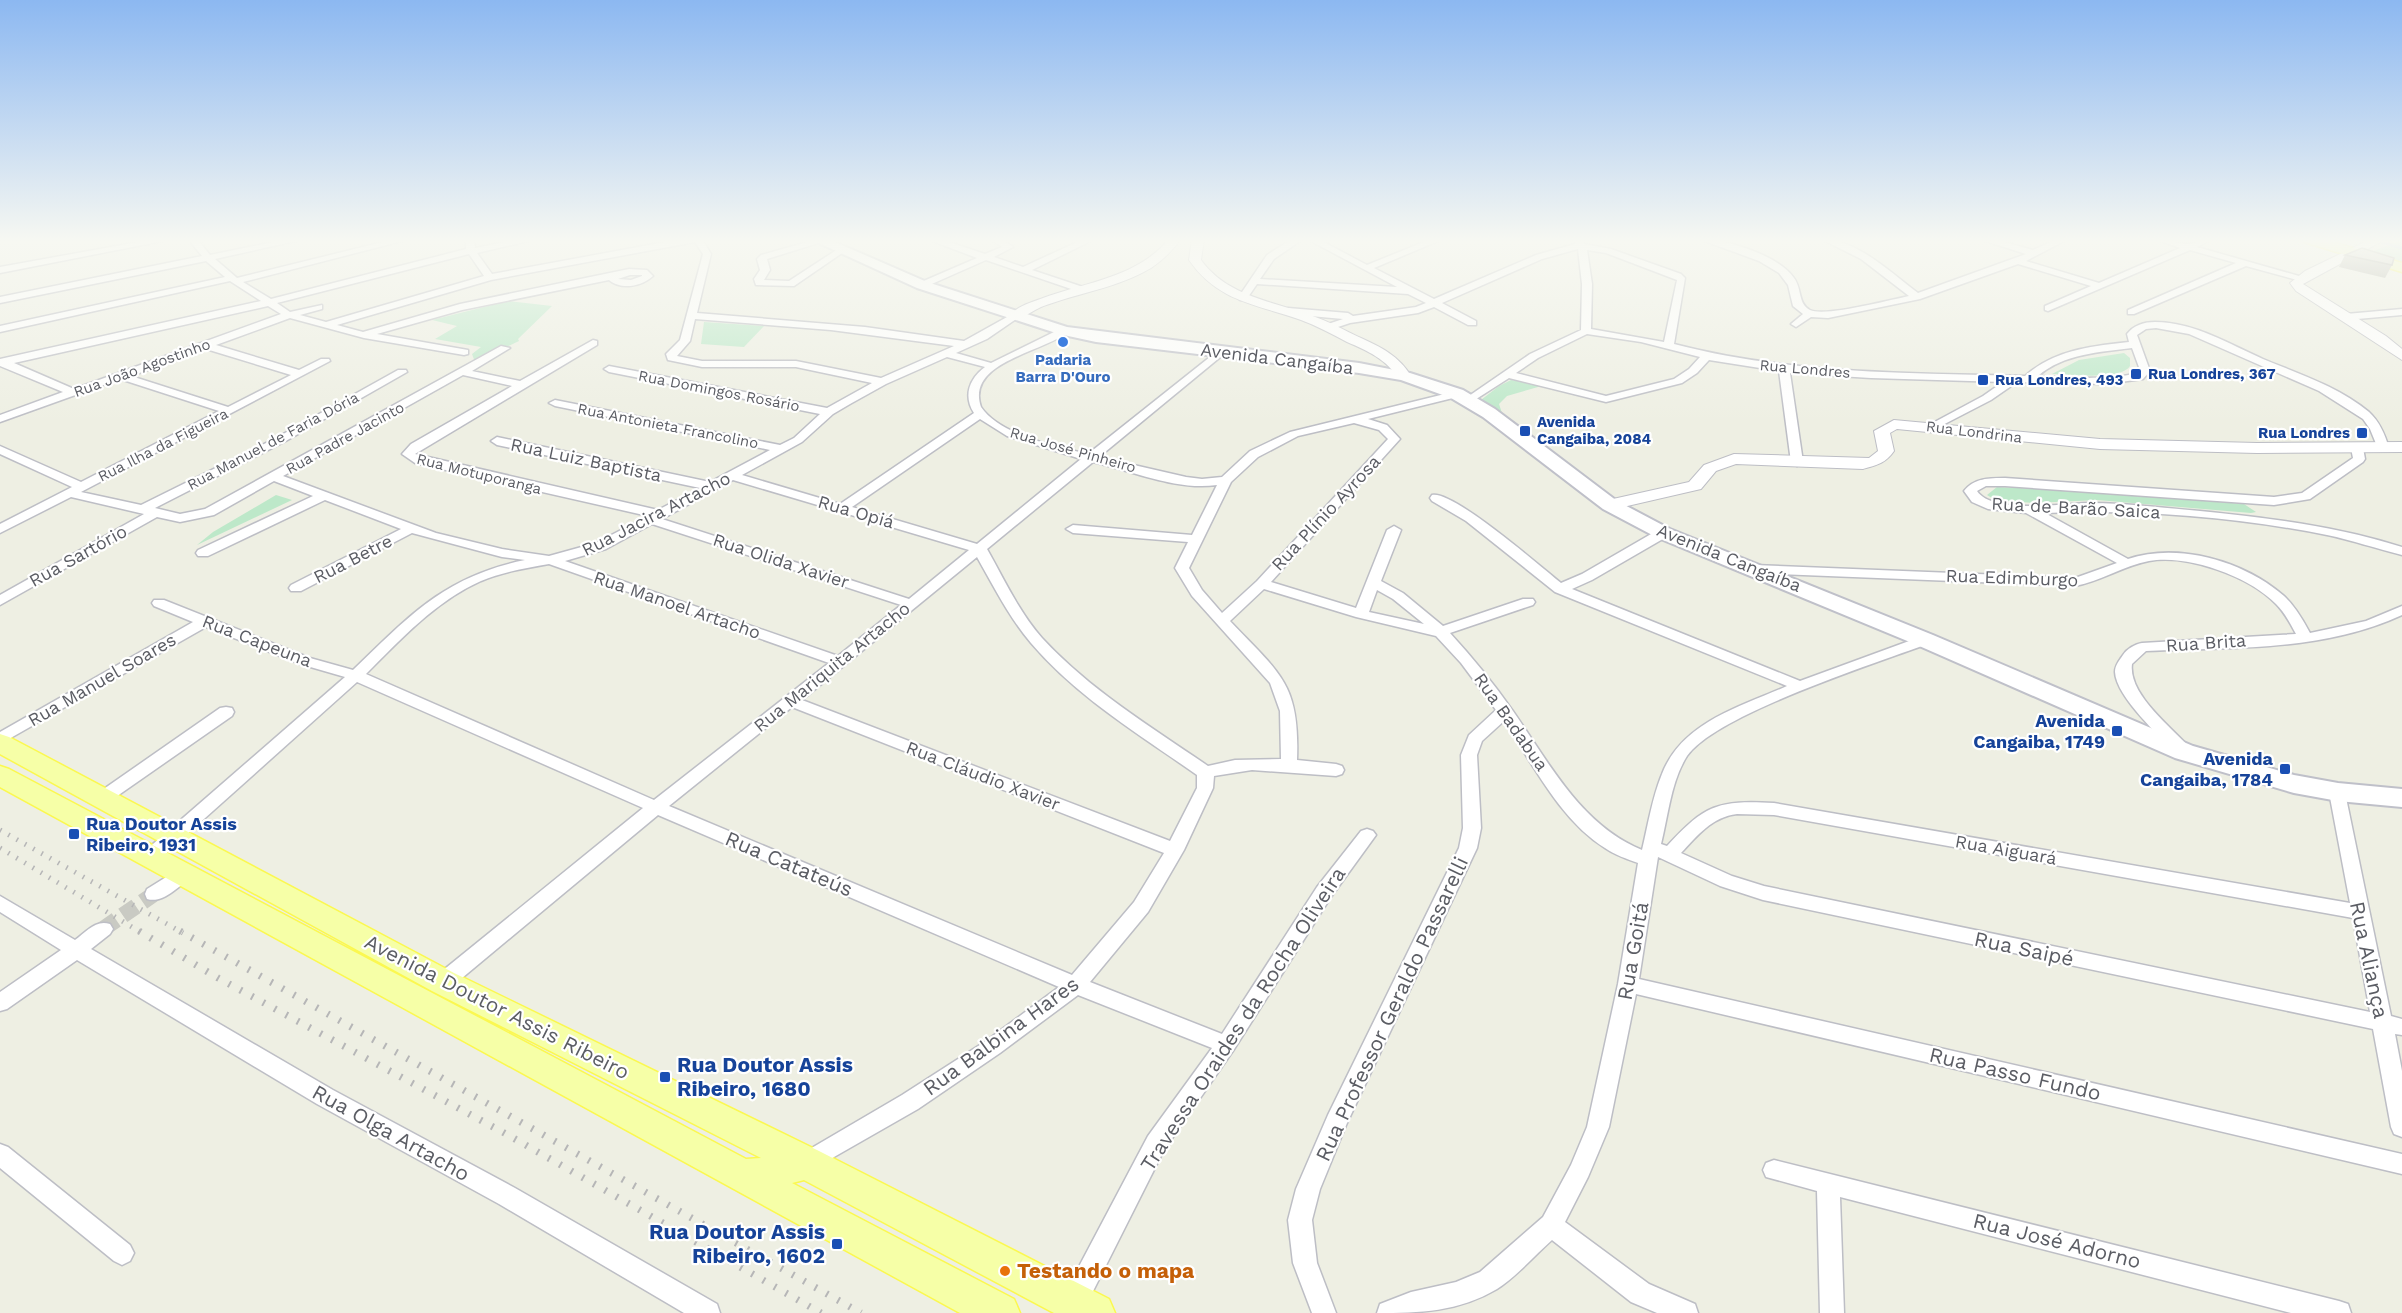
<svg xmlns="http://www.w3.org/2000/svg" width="2402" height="1313" font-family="'Work Sans',sans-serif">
	<rect width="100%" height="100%" fill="#eeefe3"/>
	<path fill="#bde8c9" d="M2402,240V264L2368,253Z
		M508,301L552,306L518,339L519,341L475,362L472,354L481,347L435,339L457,326L432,320Z
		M704,322L764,326L744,347L701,344Z
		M2124,353L2130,358V366C2120,381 2069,374 2052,374L2079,360Z
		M1511,380L1545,385L1507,396L1499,404L1502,413L1481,400L1499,386Z
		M1997,487L2065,490L2244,504L2256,512L2251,513L2097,500L2034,503L1995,500L1987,495Z
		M276,495L292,500L197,545L213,532Z"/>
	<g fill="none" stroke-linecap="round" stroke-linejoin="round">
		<path stroke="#a2beff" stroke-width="3" d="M2372,239L2402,248"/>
		<path stroke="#c9cac3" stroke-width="16" stroke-dasharray="16 8" stroke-linecap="butt" d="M103,929L154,894"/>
		<g stroke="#bdbec5" stroke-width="3">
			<path id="minor" d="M155,239H173L0,273V267Z
				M188,239H197L210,255L288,239H305L215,259L237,278L395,239H410L243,282L271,299L466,249V239H474L475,248L520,239H537L477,253L492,274L681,239H702L711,254L697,313L865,327L964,341L1016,312L1019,313V317L987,339L956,353L991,363L1060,329L1069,331C1046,352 965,361 981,407C1000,435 1057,447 1088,454L1220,349L1224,350V354L1099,457L1186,477L1202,479L1222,477L1250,451L1290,432L1457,391L1461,392V396L1368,419L1387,425L1400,439L1271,582L1356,608L1387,530L1394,526L1401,530L1381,581L1403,593L1443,626L1523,599H1533L1535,602L1533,605L1450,633C1473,658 1494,684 1513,711C1549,763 1581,825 1642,850C1648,825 1652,798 1662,774C1682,722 1740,707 1787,686L1555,592L1466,521L1432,501L1430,498L1432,495C1453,490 1541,567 1561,583L1582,574L1658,530H1668L1670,533L1668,536L1592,580L1572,589L1800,681L1920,637H1930L1932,640L1930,643C1877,663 1716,714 1687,756C1671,781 1668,816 1661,844L1667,846C1705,805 1717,800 1774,803L2350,903L2329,792L2332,788H2344L2391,1016L2402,1019V1035L2395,1034L2402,1071V1137L2394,1134L2391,1127L2373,1029L1763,900L1720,886L1658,857L1639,979L2402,1154V1174L1636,994L1609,1127L1588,1177L1565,1222L1649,1284L1695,1304L1698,1313H1657L1631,1302L1552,1240C1535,1255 1515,1278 1497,1289C1458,1312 1420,1313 1377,1313L1380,1304L1411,1292L1456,1282L1480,1272L1543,1217L1571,1165L1587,1127L1618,984L1638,863C1627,859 1615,855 1605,848C1560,820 1533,764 1504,721L1482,741L1477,755L1481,828L1477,848L1347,1123L1320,1189L1312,1220L1317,1263L1336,1313H1312L1293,1263L1288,1220L1296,1189L1328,1115L1459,848L1463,828L1461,755L1469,735L1496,710L1461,663L1436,636L1356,617L1264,589L1230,621C1280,674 1300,683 1297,760L1336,764L1342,766L1344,770L1342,774L1336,776L1252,770L1214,776L1213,788L1184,850L1148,912L1090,982L1222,1034L1317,887L1361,831L1367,829L1373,831L1376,835L1331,897L1233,1051L1164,1150L1083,1311L1077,1313L1065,1311L1062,1302L1065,1293L1148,1136L1212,1048L1078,995L1000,1053L918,1109L806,1173L798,1170L795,1163L798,1156L902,1095L986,1041L1059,987L658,815L450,988L443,990L436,988L433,982L436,976L643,808L357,682L157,861L151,862L145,861L142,856L145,851L345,677L300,664L206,627L0,744V732L193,622L154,606L152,603L154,600H164L310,658L353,670C409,616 445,576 525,560L502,557L412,533L301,591H291L289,588L291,585L401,529L325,500L208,556H198L196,553L198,550L313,496L274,481L214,515L180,522L157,517L0,605V595L144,514L71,497L0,533V524L72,487L0,454V446L81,482L219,411L120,379L0,422V415L63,392L0,366V359L261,301L230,281L0,332V326L225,277L206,261L0,303V297L202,256ZM695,242L703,254L680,340L666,354L668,360L702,367H796L872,383L827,408L609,366L604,369L609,372L820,414L794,438L780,445L555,400L549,403L555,406L770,450L710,482L497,437L491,441L497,445L700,488L658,510L415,454L597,345V341L593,340L520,381L472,371L510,348L501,346L205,509L180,514L155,508L284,442L407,372L406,370H398L276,438L141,505L81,492L330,361L329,359H321L299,370L216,345L290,318L364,338L464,355L468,354V350L377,334L462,310L609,280C621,290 641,287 653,276L647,270L629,269L460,304L363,332L337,325L491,280ZM469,254L484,276L326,322L300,315L322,309V305L290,312L277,303ZM630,275H642V276L631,280L618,279ZM268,306L281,314L74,389L14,363ZM695,319L831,330L954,346L881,378L796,361H702L677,356L690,341ZM206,349L291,375L228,407L131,376ZM947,357L985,367C969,379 963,396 974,413L840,504L742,475L802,442L833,414L850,404L886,384ZM463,375L512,386L411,444L402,454L415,463L648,516L596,543L549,556L502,549L436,533L283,476ZM980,419L1007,436L1081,459L977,544L852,507ZM1354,423L1379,430L1388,439L1257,581L1222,613L1202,590L1189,568L1231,482L1258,457L1298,436ZM1093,462C1132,471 1177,491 1217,485L1192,535L1073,525L1066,529L1073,533L1188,542L1175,568L1192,596L1270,683L1280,711L1281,759L1235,760L1208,766C1151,727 1090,690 1042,638C1019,612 1004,579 987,549ZM733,480L969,550L909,599L662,519ZM652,524L901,605L838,656L565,561L606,549ZM977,557C994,587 1009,617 1031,643C1077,697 1140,735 1197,775V788L1170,841L802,700ZM549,564L829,663L654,800L366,674C401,639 436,601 481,581C503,572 526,568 549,564ZM1377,590L1393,599L1424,624L1369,612ZM792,707L1164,853L1134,902L1072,975L669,806ZM1737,814L1774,815L2353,918L2370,1012L1764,886L1732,876L1681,853C1698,835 1712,817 1737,814Z
				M818,239L825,241L767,259L770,270L764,280L789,281L838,249L845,251L794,286L756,285L754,279L760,270L757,259L761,255Z
				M927,239H940L985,254L1002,247L990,239H1001L1013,247L994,257L1023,267L1084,239H1095L1032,270L1083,287V291L1080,292L986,260L925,287H919V283L977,258Z
				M1292,239H1303L1274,259L1260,279L1397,287L1307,239H1318L1367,265L1431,239H1443L1374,268L1434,299L1536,255L1575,244L1574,239H1582L1584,244L1611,249L1681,274L1685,278L1674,344C1789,374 1907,373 2025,376C2054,350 2092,346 2129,342L2127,334C2134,325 2144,322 2155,322C2194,322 2229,344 2263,359C2299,374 2339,387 2369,412C2380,422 2385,435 2389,448L2387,451H2379L2370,429L2363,419L2319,391L2189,334L2156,328L2146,329L2137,335L2150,371L2143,379L2105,384L2017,382L1991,400L1933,430L1927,427L1929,425L1983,396L2003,382L1871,378L1790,373L1803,462L1797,466L1791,462L1779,371L1709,360L1697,373L1682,383L1606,402L1509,378L1470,403L1464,400L1466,398L1530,354L1581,330L1582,284L1578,249L1542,259L1442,303L1476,321V325H1468L1434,307L1418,313L1350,323L1329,330L1325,329V325L1343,319L1288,314L1283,311L1288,308L1348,313L1353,316L1416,307L1426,303L1408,294L1257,284L1246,300H1240L1238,298L1267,255ZM1587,250L1606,253L1677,280L1664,342L1591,329L1592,284ZM1587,334L1641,342L1700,357L1689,369L1674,379L1606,396L1516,373L1538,358ZM2132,348L2140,370C2128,382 2057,377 2038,376C2063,354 2100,352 2132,348Z
				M1699,239C1726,239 1778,255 1794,278C1802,289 1798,304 1810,310C1825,317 1890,300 1909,296L1861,259L1821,239C1857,239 1891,273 1918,293L2026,254L1979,239H1993L2033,250L2057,239H2068L2026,261L2099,283L2180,248L2155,239C2165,239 2183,245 2189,244C2197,243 2203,239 2212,239L2197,247L2306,278L2301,281L2246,266L2134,314H2128V310L2236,263L2190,250L2048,311L2045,310V306L2091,286L2018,264L1920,299L1828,318L1811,317L1796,327L1791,324L1803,314L1793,306L1788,285L1779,273L1759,261Z
				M2402,309V315L2346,320L2341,317L2346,314Z
				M2357,444L2363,448L2365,459L2363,462L2310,499L2274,505L2005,486H1986L1977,491C1993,515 2064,503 2091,503C2127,503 2164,508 2200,511C2269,518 2336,526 2402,547V555C2377,549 2352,540 2327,535C2238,517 2135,509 2045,513L2128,559C2178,542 2244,561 2284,596C2295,606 2303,620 2310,633L2366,621L2402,606V615C2322,652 2232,647 2146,651L2132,664C2128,694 2170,726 2189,747L2191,751L2189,755H2177C2161,737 2116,697 2115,672C2115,665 2119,661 2123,655C2127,649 2135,644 2142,643L2296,634C2290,623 2285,613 2276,604C2249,576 2187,554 2149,561C2123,566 2101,581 2075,586L1754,573L1747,569L1754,565L2075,578L2117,563L2026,513L1988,509L1972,502L1964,491C1974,478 1989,478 2005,478L2274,497L2302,493L2353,458L2351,448Z
				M226,707L232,708L234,712L232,716L110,801H98L95,797L98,793L220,708Z
				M184,866L190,868L193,873L190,878C179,886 163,904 147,899L145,894L147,889Z
				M0,896L75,940C86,932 96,919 110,924L113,929L110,934L91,949L333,1090L515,1188L717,1304L720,1313H684L499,1204L317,1104L77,960L7,1009L0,1011V992L61,950L0,912Z
				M0,1144L8,1147L130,1245L134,1253L130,1261L122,1265L114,1261L0,1168Z
				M1774,1160L2339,1301L2348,1304L2351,1313H2291L1840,1197L1844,1313H1820L1817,1191L1766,1177L1763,1170L1766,1163Z"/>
		</g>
		<g stroke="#bdbec5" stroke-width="2">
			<path id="tertiary" d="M1169,239H1181C1172,251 1163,260 1151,268C1118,288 1077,293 1041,307C1032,311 1022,320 1011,318L1010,315C1018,306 1032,302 1043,298C1087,282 1138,277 1169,239Z
				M1192,239H1204L1201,260C1227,296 1271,301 1310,315C1328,321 1344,330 1361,338C1381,347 1399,356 1411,376L1409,379H1399C1386,359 1368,351 1347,342C1332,334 1317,326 1301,320C1256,304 1218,302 1189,260Z
				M2371,239H2386L2303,284L2386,336L2402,349V360L2296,291L2290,283L2305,271Z
				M1894,420L2100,439L2257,443L2402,442V452L2257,453L2100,449L1897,429L1890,433L1894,451C1886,463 1877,465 1863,469L1736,464L1716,471L1701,489L1610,510L1602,505L1604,501L1689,482L1704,465L1734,454L1869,458L1878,451L1874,431Z"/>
		</g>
		<g stroke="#bfc0c9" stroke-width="4">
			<path id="secondary" d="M810,239H828L927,282L1067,327L1359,363L1410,373L1463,390L1495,409L1617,501L1670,529L1933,635L2193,746L2294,775L2338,783L2402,789V807L2338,801L2294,793L2175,758L1917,645L1656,537L1603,509L1483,417L1451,398L1401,380L1359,373L1096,342L1059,334L917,288Z"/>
		</g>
		<g stroke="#fbf850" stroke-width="3">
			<path id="primary" d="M2302,239H2323L2402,263V272L2304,242Z
				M0,734L9,737L454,973L819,1151L1109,1299L1115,1313H1054L804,1180L792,1183L1014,1299L1020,1313H960L0,787V766L9,769L746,1159L761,1158L432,991L0,754Z"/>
		</g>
		<use href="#minor" fill="#fff" fill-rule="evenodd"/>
		<use href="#tertiary" fill="#fff" fill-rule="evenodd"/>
		<use href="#secondary" fill="#fff" fill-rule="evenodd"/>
		<use href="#primary" fill="#f6ffa7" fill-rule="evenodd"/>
		<path stroke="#b6b6b7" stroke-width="5" stroke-dasharray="1.5 8" stroke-linecap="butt" d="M0,830L183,933
			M0,848L142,933"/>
		<path stroke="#b6b6b7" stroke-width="7" stroke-dasharray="2 11" stroke-linecap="butt" d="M139,931L218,978L508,1135L821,1313
			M180,931L861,1313"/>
	</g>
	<path fill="#aeaea4" d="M2345,255L2392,265L2385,278L2339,267Z"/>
	<path fill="#cacabf" stroke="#8d8d86" stroke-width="1.5" d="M2362,248L2394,258L2392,265L2345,255Z"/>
	<linearGradient id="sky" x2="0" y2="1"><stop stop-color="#8cb8f1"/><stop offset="0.57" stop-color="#f7f8f2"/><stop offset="1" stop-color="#f7f8f2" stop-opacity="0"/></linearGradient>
	<rect width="2402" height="423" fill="url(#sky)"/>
	<circle fill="#3f7fe0" stroke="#fff" stroke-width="2" cx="1063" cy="342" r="6"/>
	<g fill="#1a4fb4" stroke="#fff" stroke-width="2">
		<rect x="2130" y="368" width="12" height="12" rx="3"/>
		<rect x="1977" y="374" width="12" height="12" rx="3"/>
		<rect x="1519" y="425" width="12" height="12" rx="3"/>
		<rect x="2356" y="427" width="12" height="12" rx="3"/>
		<rect x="2111" y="725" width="12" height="12" rx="3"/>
		<rect x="2279" y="763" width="12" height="12" rx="3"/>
		<rect x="68" y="828" width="12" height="12" rx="3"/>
		<rect x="659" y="1071" width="12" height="12" rx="3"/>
		<rect x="831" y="1238" width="12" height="12" rx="3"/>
	</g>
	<circle fill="#e8710a" stroke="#fff" stroke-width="2" cx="1005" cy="1271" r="6"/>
	<g text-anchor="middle" stroke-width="4.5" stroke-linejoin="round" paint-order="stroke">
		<g font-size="15" font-weight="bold" fill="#366cbe" stroke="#fff">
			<text x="1063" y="365">Padaria<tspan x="1063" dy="17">Barra D'Ouro</tspan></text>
		</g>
		<g font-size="15" fill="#5b5d64" stroke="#fff">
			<text transform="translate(142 368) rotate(-20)" y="5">Rua João Agostinho</text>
			<text transform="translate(1805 369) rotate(5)" y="5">Rua Londres</text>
			<text transform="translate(719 391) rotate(11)" y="5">Rua Domingos Rosário</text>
			<text transform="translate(668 426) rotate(11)" y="5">Rua Antonieta Francolino</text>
			<text transform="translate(1974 432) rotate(7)" y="5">Rua Londrina</text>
			<text transform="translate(345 438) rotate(-29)" y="5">Rua Padre Jacinto</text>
			<text transform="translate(273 441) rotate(-28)" y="5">Rua Manuel de Faria Dória</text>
			<text transform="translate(163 445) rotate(-27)" y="5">Rua Ilha da Figueira</text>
			<text transform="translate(1073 450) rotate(16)" y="5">Rua José Pinheiro</text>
			<text transform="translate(479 474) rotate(14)" y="5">Rua Motuporanga</text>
		</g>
		<g font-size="15" font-weight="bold" fill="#164399" stroke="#fff" text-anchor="start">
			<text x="2148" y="379">Rua Londres, 367</text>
			<text x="1995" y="385">Rua Londres, 493</text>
			<text x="1537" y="427">Avenida<tspan x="1537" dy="17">Cangaiba, 2084</tspan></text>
			<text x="2350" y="438" text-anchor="end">Rua Londres</text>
		</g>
		<g font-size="18" fill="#5b5d64" stroke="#fff">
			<text transform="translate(1277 359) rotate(7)" y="6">Avenida Cangaíba</text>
			<text transform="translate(586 460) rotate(12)" y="6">Rua Luiz Baptista</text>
			<text transform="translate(2076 508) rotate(3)" y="6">Rua de Barão Saica</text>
			<text transform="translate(856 512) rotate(16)" y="6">Rua Opiá</text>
			<text transform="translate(1326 513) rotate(-47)" y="6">Rua Plínio Ayrosa</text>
			<text transform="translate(656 514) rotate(-27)" y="6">Rua Jacira Artacho</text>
			<text transform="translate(78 556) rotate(-29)" y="6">Rua Sartório</text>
			<text transform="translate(1729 558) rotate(22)" y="6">Avenida Cangaíba</text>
			<text transform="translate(353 559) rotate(-27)" y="6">Rua Betre</text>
			<text transform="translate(781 561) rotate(18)" y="6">Rua Olida Xavier</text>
			<text transform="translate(2012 578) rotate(2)" y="6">Rua Edimburgo</text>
			<text transform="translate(677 605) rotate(19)" y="6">Rua Manoel Artacho</text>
			<text transform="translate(257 641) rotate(21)" y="6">Rua Capeuna</text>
			<text transform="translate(2206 643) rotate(-4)" y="6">Rua Brita</text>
			<text transform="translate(832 667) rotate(-39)" y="6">Rua Mariquita Artacho</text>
			<text transform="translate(102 680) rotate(-30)" y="6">Rua Manuel Soares</text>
			<text transform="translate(1511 722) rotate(55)" y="6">Rua Badabua</text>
			<text transform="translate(983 776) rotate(21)" y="6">Rua Cláudio Xavier</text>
			<text transform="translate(2006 850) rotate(10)" y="6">Rua Aiguará</text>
		</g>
		<g font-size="18" font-weight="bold" fill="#164399" stroke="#fff" text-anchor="end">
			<text x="2105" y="727">Avenida<tspan x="2105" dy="21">Cangaiba, 1749</tspan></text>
			<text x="2273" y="765">Avenida<tspan x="2273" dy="21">Cangaiba, 1784</tspan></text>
			<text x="86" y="830" text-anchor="start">Rua Doutor Assis<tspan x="86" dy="21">Ribeiro, 1931</tspan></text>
		</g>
		<g font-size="21" fill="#5b5d64" stroke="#fff">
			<text transform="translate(789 864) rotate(23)" y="7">Rua Catateús</text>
			<text transform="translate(2024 949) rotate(12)" y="7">Rua Saipé</text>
			<text transform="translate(1633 951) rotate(-80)" y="7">Rua Goitá</text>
			<text transform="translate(2369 960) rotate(78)" y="7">Rua Aliança</text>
			<text transform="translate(497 1007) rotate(27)" y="7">Avenida Doutor Assis Ribeiro</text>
			<text transform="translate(1392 1009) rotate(-65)" y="7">Rua Professor Geraldo Passarelli</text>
			<text transform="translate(1243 1019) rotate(-57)" y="7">Travessa Oraides da Rocha Oliveira</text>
			<text transform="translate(1001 1036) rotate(-36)" y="7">Rua Balbina Hares</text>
			<text transform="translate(2015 1074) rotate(13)" y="7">Rua Passo Fundo</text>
			<text transform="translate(391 1133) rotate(29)" y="7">Rua Olga Artacho</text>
			<text transform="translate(2057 1241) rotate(14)" y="7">Rua José Adorno</text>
		</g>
		<g font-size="21" font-weight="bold" fill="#164399" stroke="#fff" text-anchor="start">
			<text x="677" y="1072">Rua Doutor Assis<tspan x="677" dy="24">Ribeiro, 1680</tspan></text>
			<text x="825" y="1239" text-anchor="end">Rua Doutor Assis<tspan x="825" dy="24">Ribeiro, 1602</tspan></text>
		</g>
		<g font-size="21" font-weight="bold" fill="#c56008" stroke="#fff" text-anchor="start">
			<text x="1017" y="1278">Testando o mapa</text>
		</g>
	</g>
</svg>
